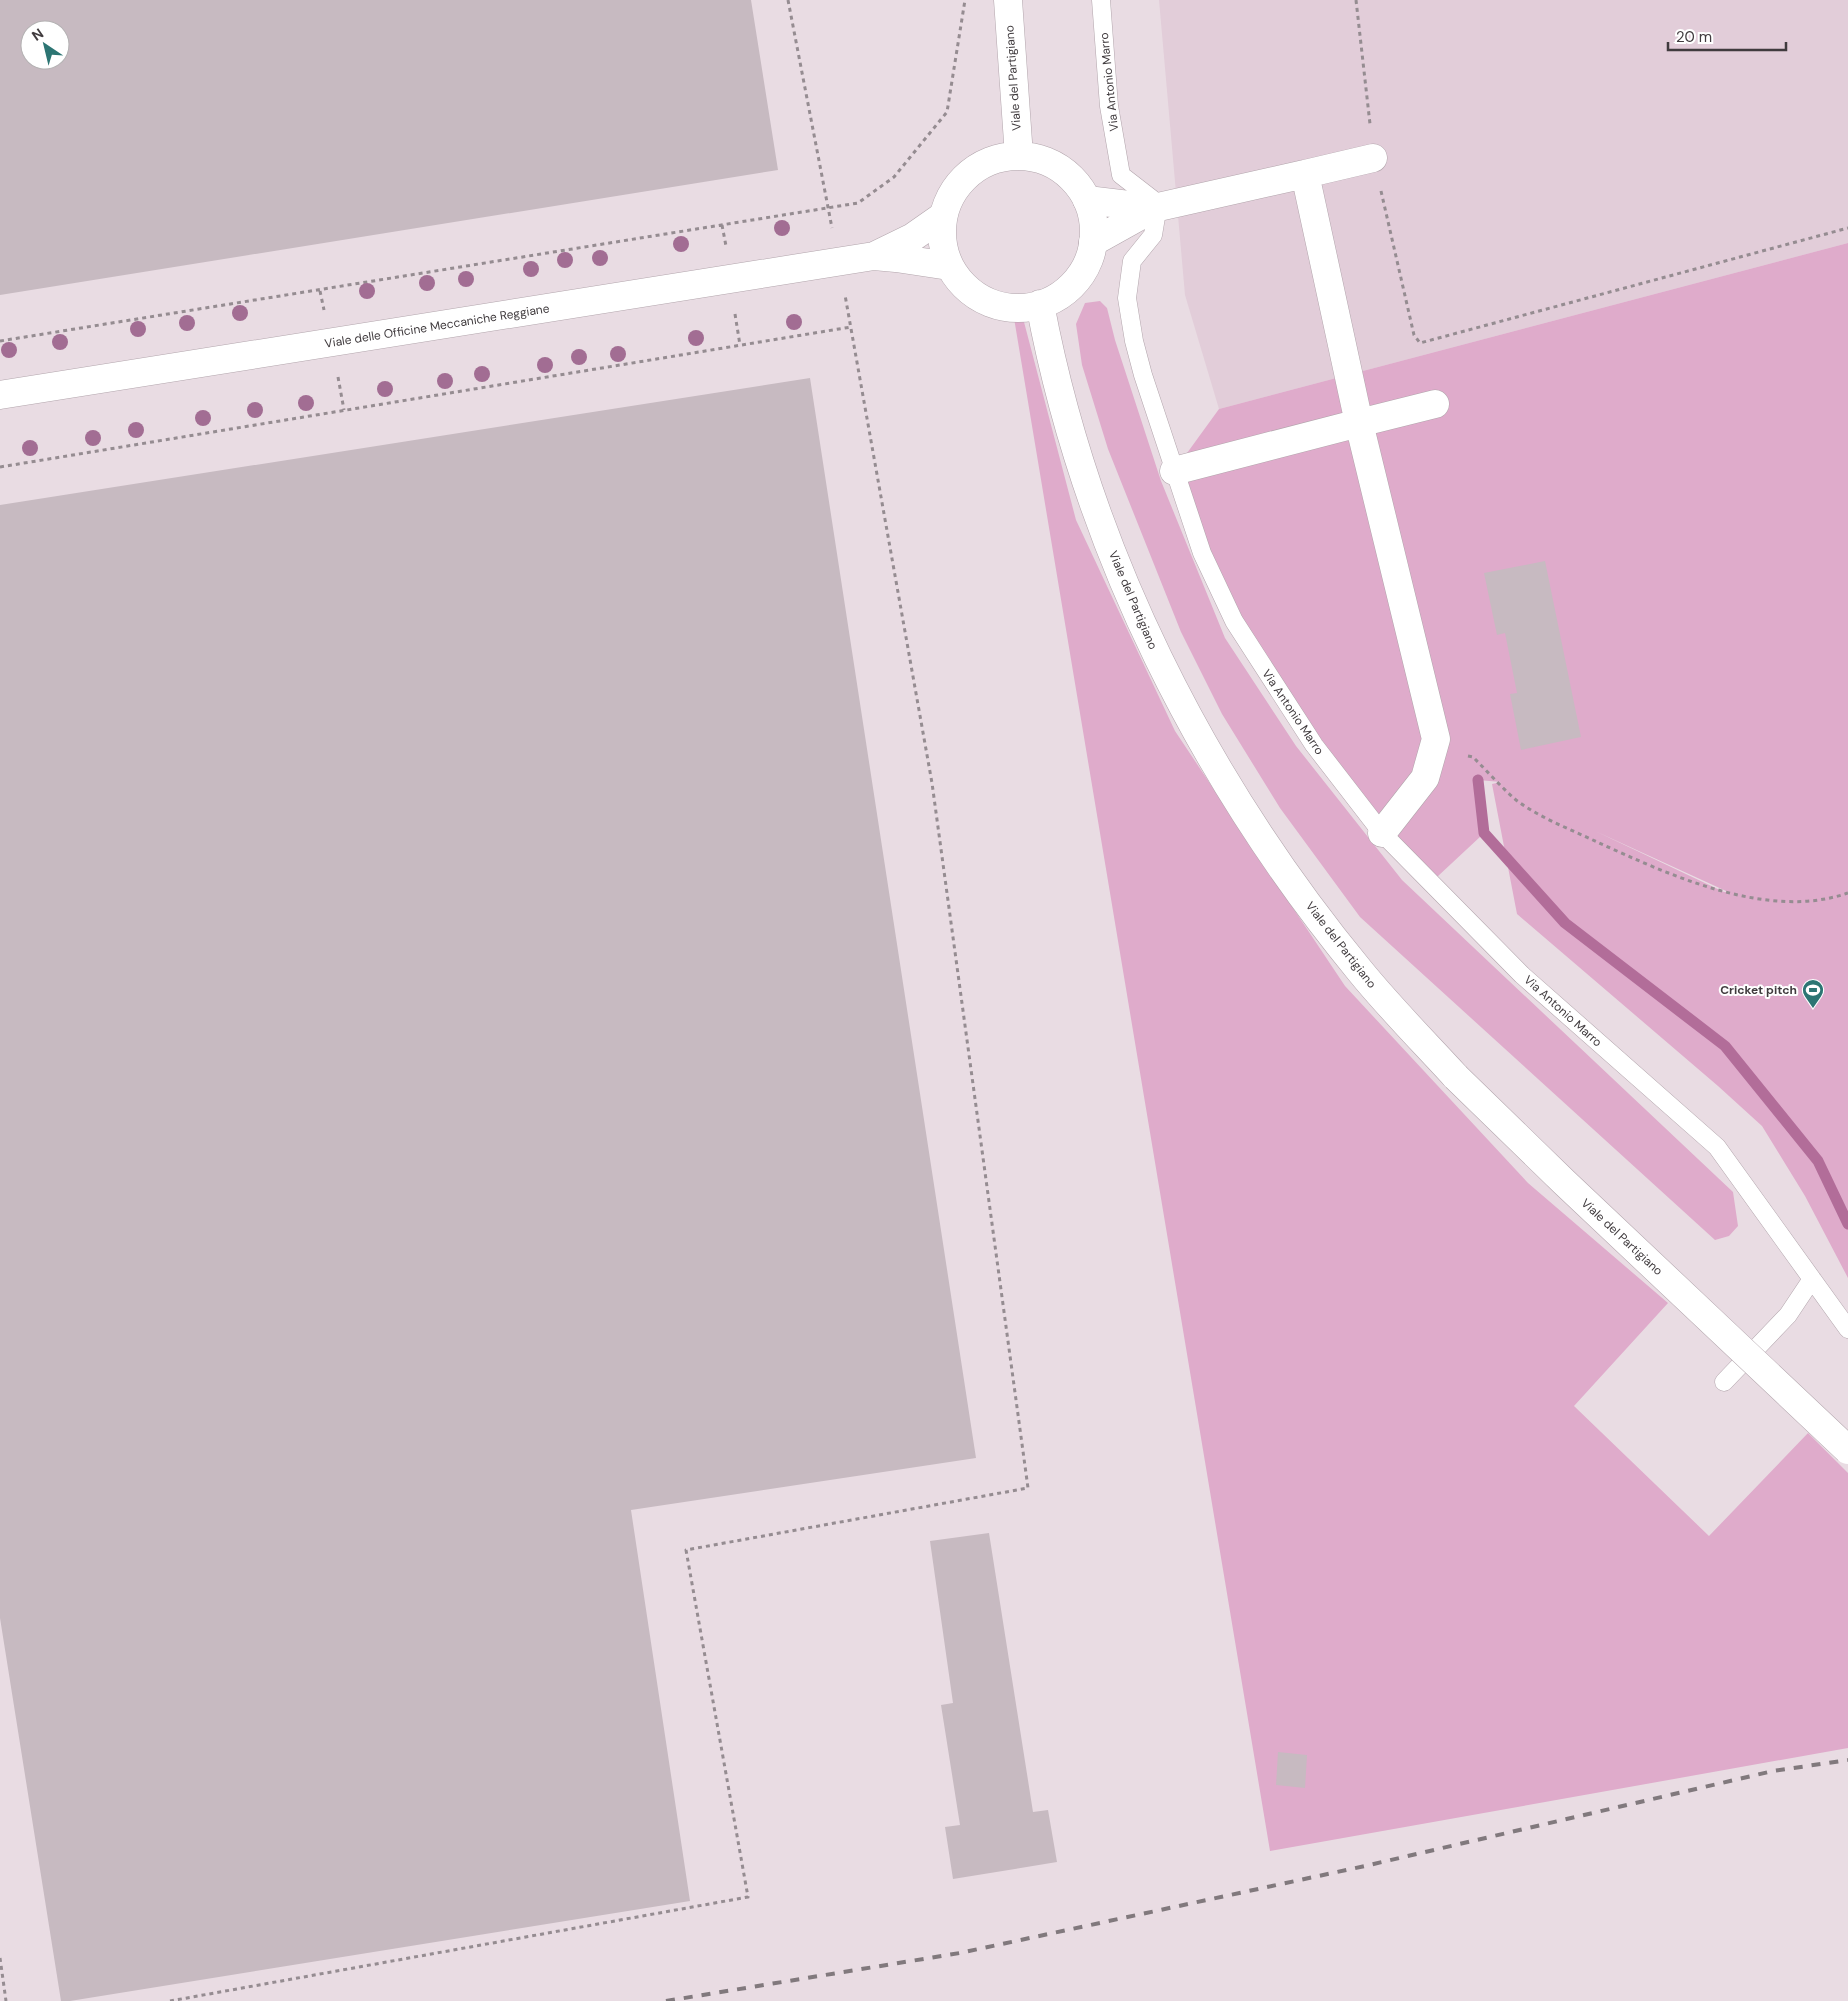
<svg xmlns="http://www.w3.org/2000/svg" width="1848" height="2001" font-family="'DM Sans',sans-serif">
	<rect width="100%" height="100%" fill="#e9dce3"/>
	<path fill="#e2cdd9" d="M1159,0H1848V243L1219,409L1185,295Z"/>
	<path fill="#dfabcb" fill-rule="evenodd" d="M1848,243V1278L1805,1196L1762,1126L1718,1086L1517,914L1492,784L1501,782L1478,780L1481,836L1437,877L1382,833L1234,621L1174,471L1219,409ZM1595,831L1726,891V892H1724Z
		M1100,301L1107,308L1115,340L1161,481L1225,638L1296,746L1402,880L1733,1192L1738,1226L1729,1236L1715,1240L1360,917L1280,808L1222,714L1181,632L1108,449L1082,365L1076,324L1085,303Z
		M1013,312L1024,322L1076,520L1175,731L1345,986L1528,1183L1668,1303L1574,1406L1709,1536L1808,1433L1848,1473V1748L1270,1851Z"/>
	<g fill="none" stroke-linecap="round" stroke-linejoin="round">
		<path stroke="#b26d99" stroke-width="11" d="M1478,780L1484,833L1565,923L1725,1046L1818,1161L1848,1224"/>
	</g>
	<path fill="#c7bac1" fill-rule="evenodd" d="M0,0H751L778,170L0,295ZM30,30H60V60H30Z
		M810,378L976,1458L631,1510L690,1901L70,2001H61L0,1618V505Z
		M1545,561L1581,737L1521,750L1510,694L1517,693L1505,633L1497,635L1484,573Z
		M989,1533L1033,1812L1048,1810L1057,1862L953,1879L945,1827L960,1825L941,1705L953,1703L930,1541Z
		M1278,1752L1307,1755L1305,1788L1276,1785Z"/>
	<g fill="none" stroke-linecap="round" stroke-linejoin="round">
		<g stroke="#b2a5ac" stroke-width="19">
			<path id="service" d="M1101,0L1109,106L1121,175L1152,199L1156,217L1153,235L1132,261L1127,298L1134,341L1143,375L1202,553L1234,621L1314,745L1382,833L1522,975L1717,1147L1848,1329
				M1724,1382L1788,1315L1812,1279"/>
		</g>
		<g stroke="#b2a5ac" stroke-width="29">
			<path id="minor" d="M1305,174L1373,158
				M1087,200L1154,208
				M1093,242L1154,208L1305,174L1359,423L1435,404
				M874,256L913,237L943,216
				M0,395L874,256L896,258L949,266
				M1174,471L1359,423L1436,739L1425,778L1382,833"/>
		</g>
		<g stroke="#b2a5ac" stroke-width="29">
			<path id="secondary" d="M1008,0L1019,156
				M942 232a76 76 0 1 1 152 0a76 76 0 1 1-152 0Z
				M1040,304C1086,549 1202,779 1360,971C1390,1008 1424,1042 1456,1077"/>
		</g>
		<path stroke="#958c91" stroke-width="3" stroke-dasharray="4 4" stroke-linecap="butt" d="M788,0L832,228
			M1356,0L1370,124
			M1381,191L1414,335L1420,343L1848,228
			M722,225L726,246
			M320,291L324,310
			M735,314L740,345
			M0,341L858,203L894,177L947,112L965,0
			M338,377L344,410
			M0,467L851,327
			M1468,756L1473,757C1487,771 1501,787 1516,800C1540,818 1570,829 1597,842C1670,875 1767,921 1848,893
			M0,1958L6,2001
			M170,2001L748,1897L686,1550L1028,1488L932,783L845,295"/>
		<use href="#service" stroke="#fff" stroke-width="18"/>
		<use href="#minor" stroke="#fff" stroke-width="28"/>
		<use href="#secondary" stroke="#fff" stroke-width="28"/>
		<path stroke="#81797d" stroke-width="4" stroke-dasharray="9 9" stroke-linecap="butt" d="M666,2001L960,1953L1365,1866L1773,1771L1848,1760"/>
		<g stroke="#b2a5ac" stroke-width="29" stroke-linecap="butt">
			<path id="secondary-bridge" d="M1456,1077L1564,1182L1848,1450"/>
		</g>
		<use href="#secondary-bridge" stroke="#fff" stroke-width="28"/>
	</g>
	<g fill="#a26d93">
		<circle cx="782" cy="228" r="8"/>
		<circle cx="681" cy="244" r="8"/>
		<circle cx="600" cy="258" r="8"/>
		<circle cx="565" cy="260" r="8"/>
		<circle cx="531" cy="269" r="8"/>
		<circle cx="466" cy="279" r="8"/>
		<circle cx="427" cy="283" r="8"/>
		<circle cx="367" cy="291" r="8"/>
		<circle cx="240" cy="313" r="8"/>
		<circle cx="794" cy="322" r="8"/>
		<circle cx="187" cy="323" r="8"/>
		<circle cx="138" cy="329" r="8"/>
		<circle cx="696" cy="338" r="8"/>
		<circle cx="60" cy="342" r="8"/>
		<circle cx="9" cy="350" r="8"/>
		<circle cx="618" cy="354" r="8"/>
		<circle cx="579" cy="357" r="8"/>
		<circle cx="545" cy="365" r="8"/>
		<circle cx="482" cy="374" r="8"/>
		<circle cx="445" cy="381" r="8"/>
		<circle cx="385" cy="389" r="8"/>
		<circle cx="306" cy="403" r="8"/>
		<circle cx="255" cy="410" r="8"/>
		<circle cx="203" cy="418" r="8"/>
		<circle cx="136" cy="430" r="8"/>
		<circle cx="93" cy="438" r="8"/>
		<circle cx="30" cy="448" r="8"/>
	</g>
	<defs>
		<g id="stadium-pin" transform="scale(1.125)"><path d="M0 17L-7.5 6A9.5 9.5 0 1 1 7.5 6Z" fill="#2c7573" stroke="#fff"/><path d="M0-5a6.5 5 0 1 0 0 10a6.5 5 0 1 0 0-10ZM-3.5-1.8h7v3.6h-7Z" fill="#fff"/></g>
	</defs>
	<g fill-rule="evenodd">
		<use href="#stadium-pin" x="1813" y="990"/>
	</g>
	<g text-anchor="middle" stroke-width="4" stroke-linejoin="round" paint-order="stroke">
		<g font-size="12" fill="#403b3e" stroke="#fff">
			<text transform="translate(1013 78) rotate(-94)" y="4">Viale del Partigiano</text>
			<text transform="translate(1109 82) rotate(-96)" y="4">Via Antonio Marro</text>
			<text transform="translate(437 326) rotate(-9)" y="4">Viale delle Officine Meccaniche Reggiane</text>
			<text transform="translate(1133 600) rotate(67)" y="4">Viale del Partigiano</text>
			<text transform="translate(1293 712) rotate(56)" y="4">Via Antonio Marro</text>
			<text transform="translate(1341 945) rotate(52)" y="4">Viale del Partigiano</text>
			<text transform="translate(1563 1011) rotate(42)" y="4">Via Antonio Marro</text>
			<text transform="translate(1622 1237) rotate(43)" y="4">Viale del Partigiano</text>
		</g>
		<g font-size="12" font-weight="bold" fill="#403b3e" stroke="#fff" text-anchor="end">
			<text x="1797" y="994">Cricket pitch</text>
		</g>
	</g>
	<g transform="translate(45 45) rotate(325)"><circle r="24" fill="#ffffff" stroke="#b3b1b2"/>
	<path d="M0-4L9 19L0 12L-9 19Z" fill="#2c7573"/>
	<text y="-8" font-size="14" font-weight="bold" text-anchor="middle" fill="#403b3e">N</text>
	</g>
	<path d="M1668 42v8h118v-8" fill="none" stroke="#403b3e" stroke-width="2.5"/>
	<text x="1676" y="42" font-size="15" fill="#403b3e" stroke="#ffffff" stroke-width="4" paint-order="stroke">20 m</text>
</svg>
